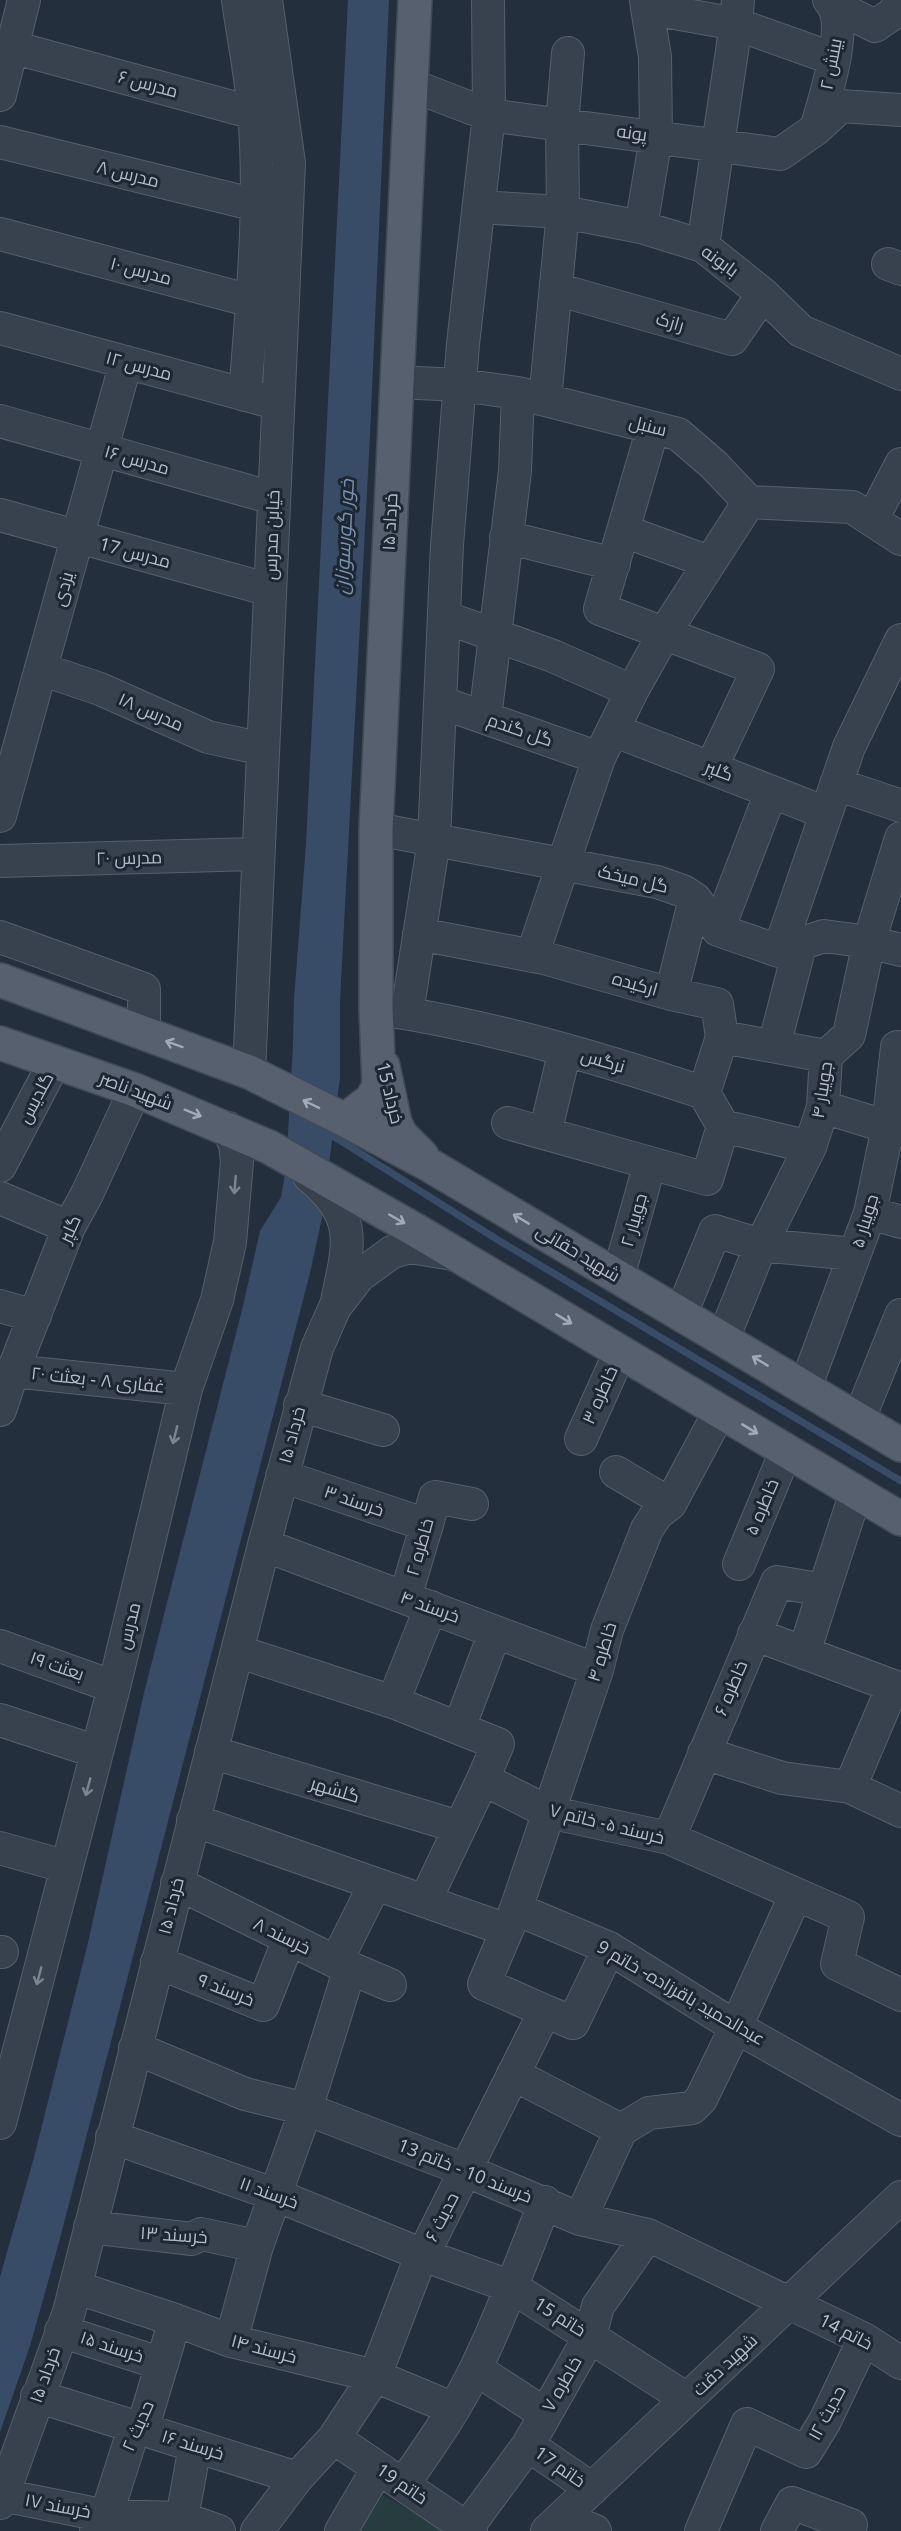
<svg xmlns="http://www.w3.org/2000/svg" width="901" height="2531" font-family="'Noto Sans',Cairo,sans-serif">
	<rect width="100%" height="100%" fill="#242f3e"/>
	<path fill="#263c3f" d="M377,2492L446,2531H354Z"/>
	<path fill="#394c67" d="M348,0H389L370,435L340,1000V1078L322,1218L310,1273L58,2246L30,2346L0,2432V2277L33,2161L87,1947L144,1693L243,1306L260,1231L281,1197L286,1169L293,1045L294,999L306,844Z"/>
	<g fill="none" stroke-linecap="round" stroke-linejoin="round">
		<path stroke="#394c67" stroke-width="7" d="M325,1134L333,1136L498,1240L901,1481"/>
		<g stroke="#565f6c" stroke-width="34">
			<path id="minor" d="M238,0C243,37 251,75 254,113C262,206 252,302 245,395
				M646,0L647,8L736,24L738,0
				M835,6L875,26L894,13L900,0
				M12,47L272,118
				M411,85L489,115L780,154L816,129L841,106L901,110
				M0,95L24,0
				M816,129C824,101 851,22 829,0
				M0,142L256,205
				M479,207L563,212L641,227L703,246L763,294L801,331L901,374
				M641,227L656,137L655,57L647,8
				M0,234L270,306
				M703,246L736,24L834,59
				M888,264L901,269
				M556,289L732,339L763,294
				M0,328L265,400
				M397,382L460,385L518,393L678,434L714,465L749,502L852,507L901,539
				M545,400L563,212L562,124L568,53
				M0,421L273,498
				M653,428L600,609L758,669L711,768
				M0,515L270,590
				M872,520L901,464
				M624,531L709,562
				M506,537L614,564
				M444,617L553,656L632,691
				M41,669L100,689L208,737L263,749
				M440,702L599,758
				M485,718L515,471L518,393
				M613,730L826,813
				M836,784L901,806
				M0,816L126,362
				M376,829L657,882L683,891L695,899L718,930L779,951L824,936L869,942L901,950
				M0,861L258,854
				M718,930L771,792
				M419,934L544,958L671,994L717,1004L722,1037L826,1056
				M0,937L144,989V1033
				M779,951L849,747L901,640
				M532,956L599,758L632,691L665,632L749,502
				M671,994L695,899
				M386,1010C494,1027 600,1058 704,1093L723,1126L810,1147
				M407,1013L434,840L447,545L463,344L489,115L488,0
				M774,1046L801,942
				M249,1072L289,163L266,0
				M704,1093L722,1037
				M823,1107L901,1131
				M508,1123L707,1179L723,1126
				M545,1133L565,1050
				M0,1166L55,1061
				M309,1176C359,1217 349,1244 337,1301
				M0,1198L69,1227
				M870,1213L901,1222
				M618,1277L650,1163
				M0,1306L35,1316
				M681,1314L715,1231L761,1245L854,1254
				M723,1339L761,1245L810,1147L823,1107L826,1056L849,1035L869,942L901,838
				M13,1371L69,1227L87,1194L135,1090
				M805,1388L870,1213L888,1127L897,1047
				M300,1405L383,1430
				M0,1410L13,1371L186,1389
				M859,1419L901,1315
				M581,1439L620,1352
				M616,1472L670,1504
				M282,1476L427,1525
				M264,1545L597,1670
				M739,1564L786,1451
				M405,1598L435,1497L472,1504
				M754,1634L901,1689
				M0,1646L114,1687
				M237,1651L393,1702L498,1744L483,1779L548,1812L669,1838L848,1917L837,1964L901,1995
				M804,1653L824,1590
				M893,1686L850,1787L901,1811
				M393,1702L431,1607
				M0,1720L97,1752
				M459,1728L495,1632
				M211,1752L459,1827
				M704,1753L782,1778L850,1787
				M193,1820L507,1930L516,1909L609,1948L736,2027L901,2120
				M669,1838L777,1582L824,1590L856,1492
				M0,1848L67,1867
				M177,1883L336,1962L390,1985
				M425,1901L483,1779
				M516,1909L597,1670L607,1630L647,1529L657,1514L670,1504L720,1411
				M0,1952H2
				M157,1962L263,2005L289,1939
				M336,1962L375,1884
				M545,2011L573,2023L609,1948
				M135,2048L245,2094L306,2109L465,2170L580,2219L648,2235L864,2339L901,2363
				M513,2074L621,2130L649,2113L692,2108L701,2099L736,2027L796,1894
				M0,2123L114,1687L186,1389L217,1300L230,1242L237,1162L235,1145L228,1128
				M112,2137L276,2195L423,2255L512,2287L687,2399
				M580,2219L621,2130
				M90,2227L192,2239L201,2234L257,2246
				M75,2287L175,2320L231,2341L375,2376L454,2409
				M61,2331L162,2364
				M231,2341L257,2246L306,2109L350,1968
				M476,2369L545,2414
				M37,2396L297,2478L334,2438L375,2376L416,2269L545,2011L484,1984L507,1930
				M334,2438L471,2531
				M528,2445L592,2489
				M403,2485C429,2447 456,2410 476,2368C502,2314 523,2258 545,2202
				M2,2495L106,2516L182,2518L219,2531
				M0,2503L69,2312L264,1545L317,1348L335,1307L359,1276L392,1252L410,1247L453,1254
				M562,2517L595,2531
				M467,2528L528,2445L590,2336L598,2306L648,2235
				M96,2531L106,2516L131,2438L145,2420L175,2320
				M173,2531L182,2518L195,2446
				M257,2531L297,2478
				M341,2531L378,2468
				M547,2531L901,2197
				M701,2531L747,2424L806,2452L825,2421L864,2339
				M777,2531L792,2503L851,2525L849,2531"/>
		</g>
		<g stroke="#414a57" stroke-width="36">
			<path id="major" d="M0,980L249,1072L345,1120L431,1166L901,1445
				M0,1043L135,1090L269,1147L417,1231L901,1519
				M383,1066L395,1123L401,1135L422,1156
				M345,1120L371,1100L379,1087L376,1008V829L415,0"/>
		</g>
		<use href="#minor" stroke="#38414e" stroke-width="32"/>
		<use href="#major" stroke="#56606e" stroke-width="33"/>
	</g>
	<defs><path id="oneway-shaft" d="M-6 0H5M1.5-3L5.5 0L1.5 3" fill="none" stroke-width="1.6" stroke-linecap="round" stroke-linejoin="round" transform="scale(1.5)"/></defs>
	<g stroke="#a1aab7">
		<use href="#oneway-shaft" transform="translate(174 1044) rotate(-160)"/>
		<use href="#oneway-shaft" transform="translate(311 1104) rotate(-154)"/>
		<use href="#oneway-shaft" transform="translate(193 1113) rotate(22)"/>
		<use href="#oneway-shaft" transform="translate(397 1219) rotate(30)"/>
		<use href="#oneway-shaft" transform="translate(521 1219) rotate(-149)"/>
		<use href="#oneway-shaft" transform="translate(564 1319) rotate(31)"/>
		<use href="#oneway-shaft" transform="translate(760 1361) rotate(-149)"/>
		<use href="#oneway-shaft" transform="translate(750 1429) rotate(31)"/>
	</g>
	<g stroke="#7c8592">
		<use href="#oneway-shaft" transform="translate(235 1185) rotate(95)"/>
		<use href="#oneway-shaft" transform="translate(175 1435) rotate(104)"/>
		<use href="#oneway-shaft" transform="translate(88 1787) rotate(105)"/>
		<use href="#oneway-shaft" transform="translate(39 1976) rotate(105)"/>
	</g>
	<g text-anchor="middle" stroke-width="6" stroke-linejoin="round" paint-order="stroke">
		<g font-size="18" fill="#b4bcc9" stroke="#1d2633">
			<text transform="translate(831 64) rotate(-79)" y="6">بینش ۲</text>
			<text transform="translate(148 84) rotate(15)" y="6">مدرس ۶</text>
			<text transform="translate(632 133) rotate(8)" y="6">پونه</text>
			<text transform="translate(128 174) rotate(14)" y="6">مدرس ۸</text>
			<text transform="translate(720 261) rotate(36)" y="6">بابونه</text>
			<text transform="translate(141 271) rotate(15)" y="6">مدرس ۱۰</text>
			<text transform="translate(670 322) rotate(16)" y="6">رازک</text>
			<text transform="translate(139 366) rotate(15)" y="6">مدرس ۱۲</text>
			<text transform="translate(648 426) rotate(14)" y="6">سنبل</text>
			<text transform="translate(137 460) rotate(16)" y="6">مدرس ۱۶</text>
			<text transform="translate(390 522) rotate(-87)" y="6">۱۵ خرداد</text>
			<text transform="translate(272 535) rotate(-88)" y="6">خیابن مدرس</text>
			<text transform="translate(135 553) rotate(15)" y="6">مدرس 17</text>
			<text transform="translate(63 589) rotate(-74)" y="6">یزدی</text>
			<text transform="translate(151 712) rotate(24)" y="6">مدرس ۱۸</text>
			<text transform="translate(520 730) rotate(19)" y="6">گل گندم</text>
			<text transform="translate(719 771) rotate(21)" y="6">گلپر</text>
			<text transform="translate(129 858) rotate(-1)" y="6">مدرس ۲۰</text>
			<text transform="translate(633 879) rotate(13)" y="6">گل میخک</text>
			<text transform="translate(635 984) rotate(16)" y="6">ارکیده</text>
			<text transform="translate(603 1061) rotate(16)" y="6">نرگس</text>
			<text transform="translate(822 1090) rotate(-81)" y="6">جویبار ۴</text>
			<text transform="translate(136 1091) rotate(21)" y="6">شهید ناصر</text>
			<text transform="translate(390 1093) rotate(76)" y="6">15 خرداد</text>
			<text transform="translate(36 1098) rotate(-62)" y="6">گلدیس</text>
			<text transform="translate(634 1220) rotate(-74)" y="6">جویبار ۲</text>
			<text transform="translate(865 1221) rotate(-73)" y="6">جویبار ۵</text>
			<text transform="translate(70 1229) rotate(-65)" y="6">گلپر</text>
			<text transform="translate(578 1253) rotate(31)" y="6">شهید حقانی</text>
			<text transform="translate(98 1380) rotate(6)" y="6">غفاری ۸ - بعثت ۲۰</text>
			<text transform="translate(600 1395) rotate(-66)" y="6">خاطره ۳</text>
			<text transform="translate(292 1435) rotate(-75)" y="6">۱۵ خرداد</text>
			<text transform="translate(354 1501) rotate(19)" y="6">خرسند ۳</text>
			<text transform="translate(762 1507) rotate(-67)" y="6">خاطره ۵</text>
			<text transform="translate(420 1547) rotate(-74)" y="6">خاطره ۲</text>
			<text transform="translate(430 1607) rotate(20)" y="6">خرسند ۴</text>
			<text transform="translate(129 1626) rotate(-76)" y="6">مدرس</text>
			<text transform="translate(602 1652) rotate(-73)" y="6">خاطره ۴</text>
			<text transform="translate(57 1666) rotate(19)" y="6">بعثت ۱۹</text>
			<text transform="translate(731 1688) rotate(-67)" y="6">خاطره ۶</text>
			<text transform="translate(335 1790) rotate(17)" y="6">گلشهر</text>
			<text transform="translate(607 1824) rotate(14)" y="6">خرسند ۵- خاتم ۷</text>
			<text transform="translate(171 1906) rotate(-76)" y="6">۱۵ خرداد</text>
			<text transform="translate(282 1936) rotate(26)" y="6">خرسند ۸</text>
			<text transform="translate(226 1990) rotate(22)" y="6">خرسند ۹</text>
			<text transform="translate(681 1993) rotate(30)" y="6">عبدالحمید باقرزاده- خاتم 9</text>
			<text transform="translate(465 2171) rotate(22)" y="6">خرسند 10 - خاتم 13</text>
			<text transform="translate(269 2193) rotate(20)" y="6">خرسند ۱۱</text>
			<text transform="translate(442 2217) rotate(-63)" y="6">حدیث ۶</text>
			<text transform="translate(174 2235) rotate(4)" y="6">خرسند ۱۳</text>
			<text transform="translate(560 2317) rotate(32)" y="6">خاتم 15</text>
			<text transform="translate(846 2332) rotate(27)" y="6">خاتم 14</text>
			<text transform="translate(112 2347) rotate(18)" y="6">خرسند ۱۵</text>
			<text transform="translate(264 2349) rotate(15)" y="6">خرسند ۱۴</text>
			<text transform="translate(725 2365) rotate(-43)" y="6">شهید دقت</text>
			<text transform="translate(45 2375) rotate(-70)" y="6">۱۵ خرداد</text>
			<text transform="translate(562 2384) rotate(-60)" y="6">خاطره ۷</text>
			<text transform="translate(827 2413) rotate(-62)" y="6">حدیث ۱۲</text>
			<text transform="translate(138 2426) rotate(-66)" y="6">حدیث ۲</text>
			<text transform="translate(193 2445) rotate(17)" y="6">خرسند ۱۶</text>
			<text transform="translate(560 2467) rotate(35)" y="6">خاتم 17</text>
			<text transform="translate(402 2484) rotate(34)" y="6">خاتم 19</text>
			<text transform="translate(58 2506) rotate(11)" y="6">خرسند ۱۷</text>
		</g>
		<g font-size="20" font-style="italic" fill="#7c92b1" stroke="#1d2633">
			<text transform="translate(344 537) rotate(-87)" y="7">خور گورسوزان</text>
		</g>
	</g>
</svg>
